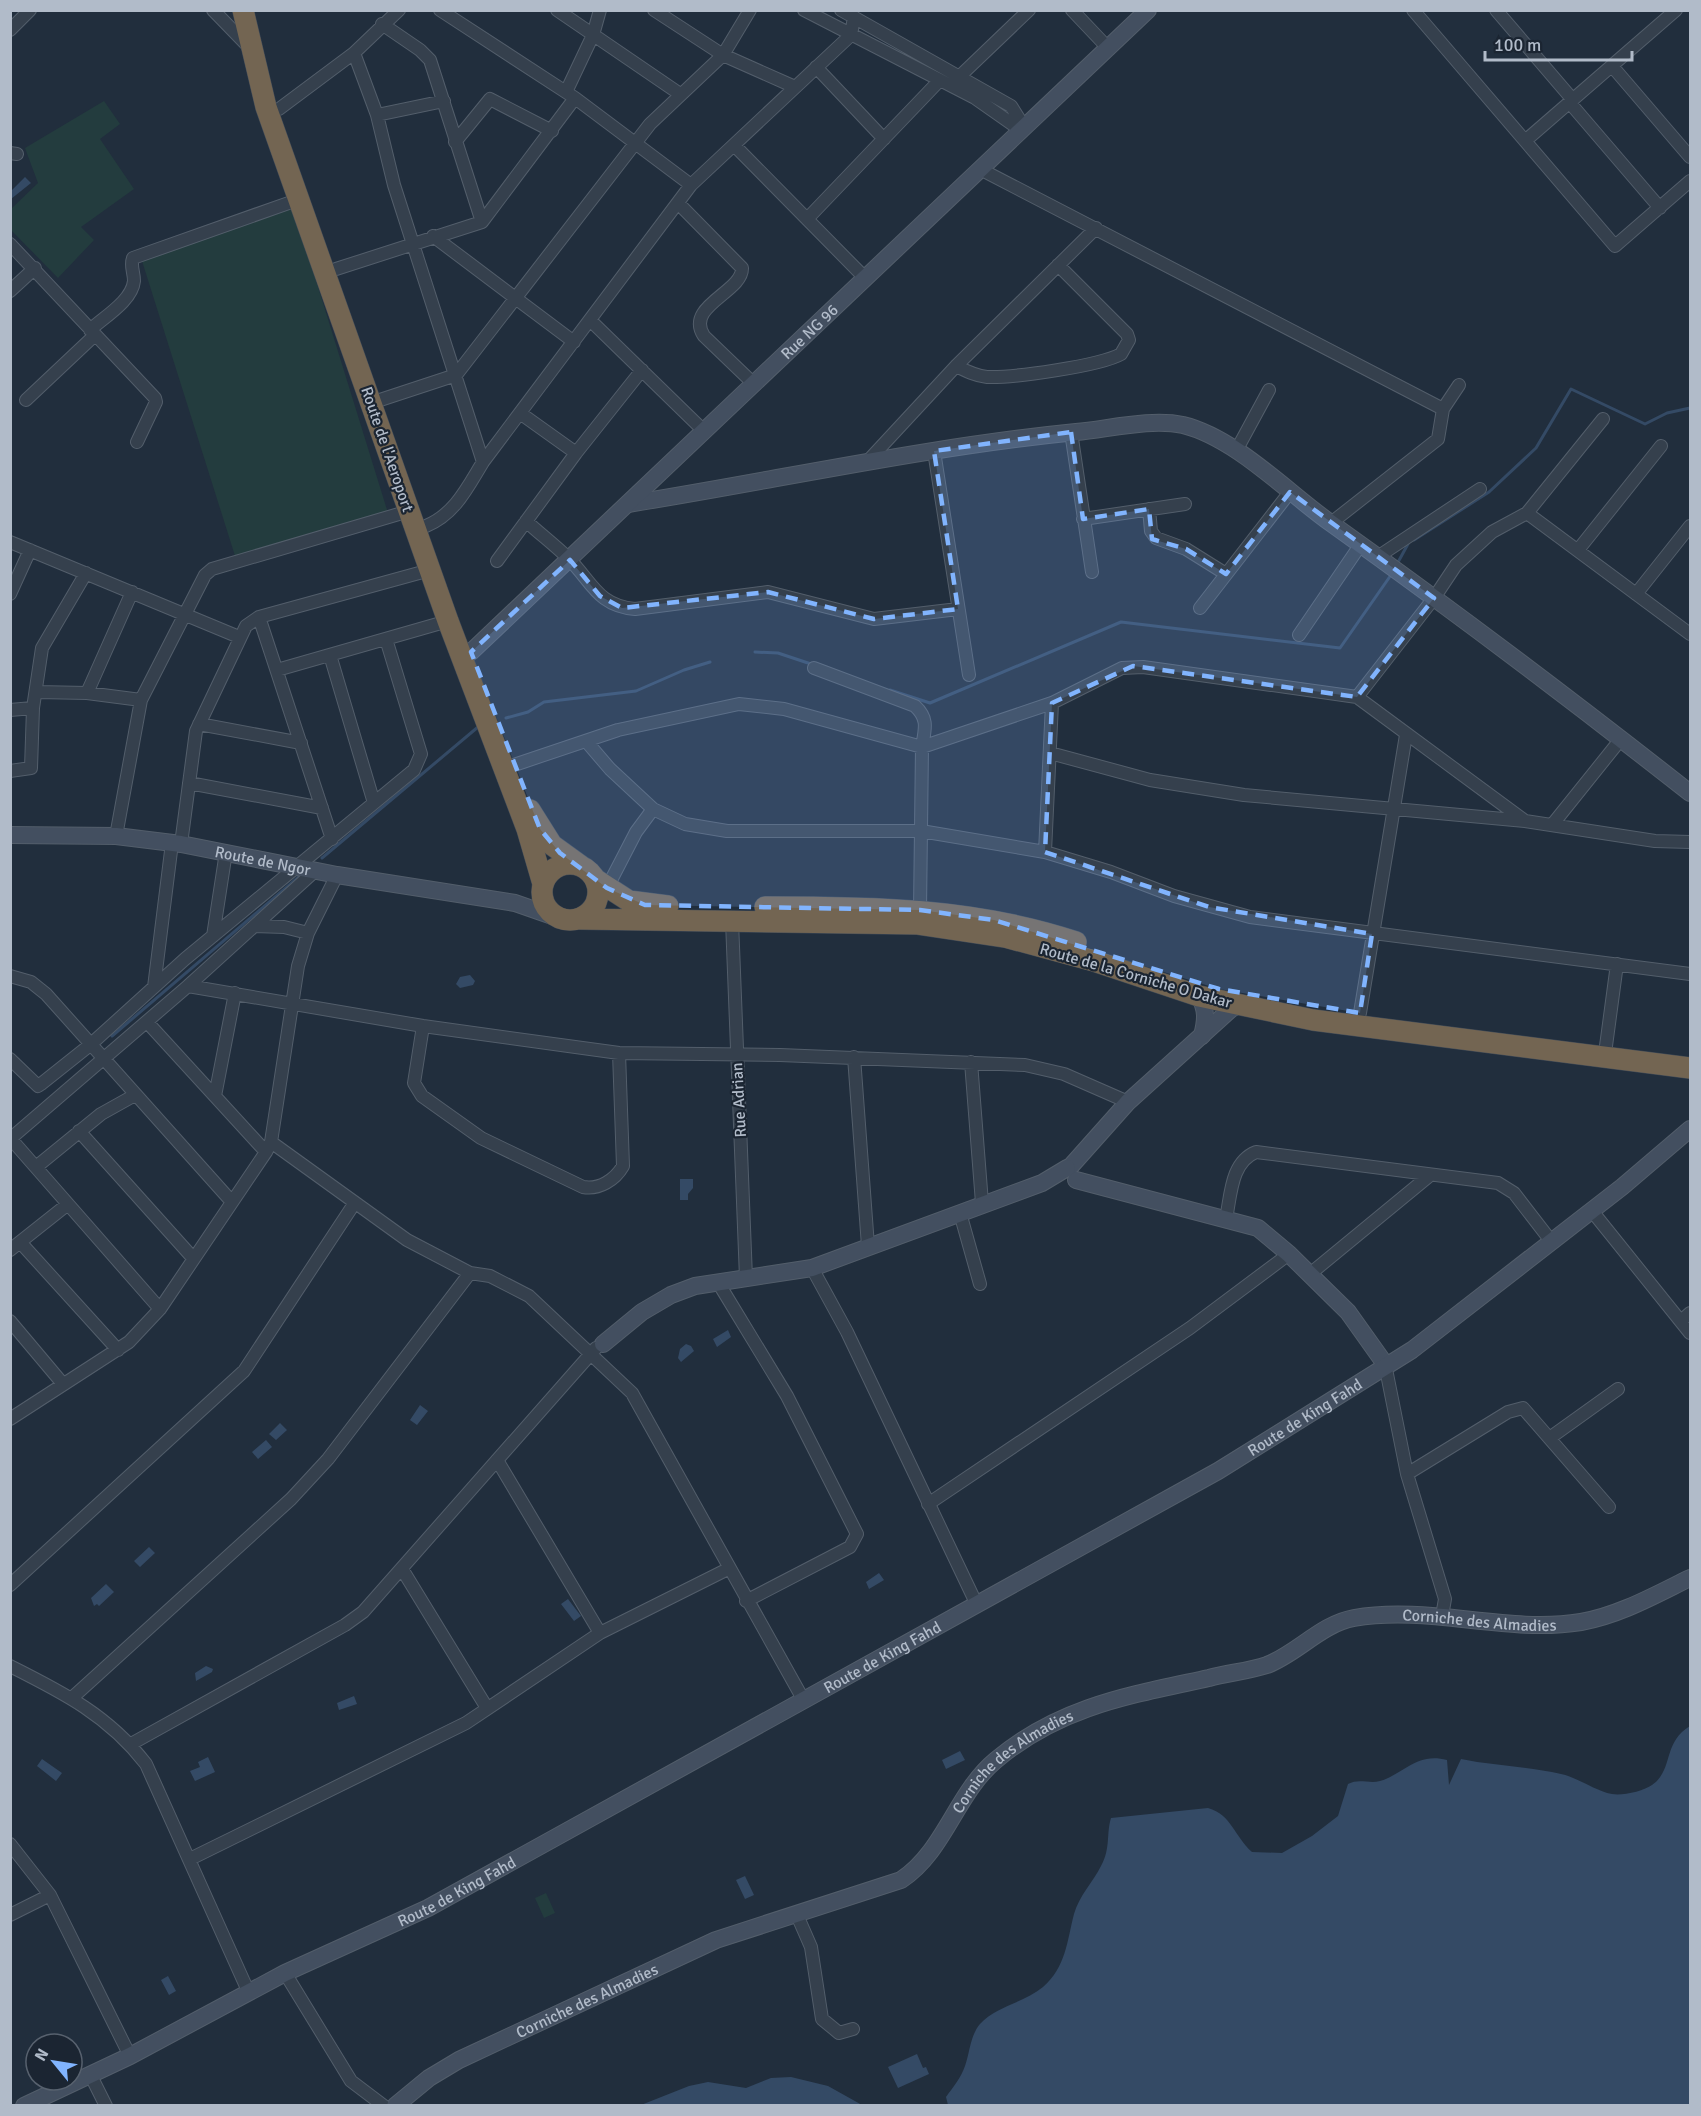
<svg xmlns="http://www.w3.org/2000/svg" width="1701" height="2116" font-family="Signika,sans-serif">
	<rect width="100%" height="100%" fill="#212e3d"/>
	<path fill="#233c3e" d="M104,101L120,124L100,139L134,189L81,227L94,240L58,278L11,230V209L38,183L25,148Z
		M293,206L388,513L236,559L142,261Z
		M546,1893L555,1913L544,1918L535,1898Z"/>
	<path fill="#344a65" d="M25,177L31,183L11,199V191Z
		M470,975L475,981L473,985L460,988L456,984L460,977Z
		M680,1179H693V1188L688,1194V1200H680Z
		M728,1330L731,1337L717,1347L713,1339Z
		M686,1344L691,1346L694,1351L681,1362L678,1358L680,1349Z
		M420,1405L428,1411L417,1425L410,1420Z
		M280,1423L287,1430L276,1440L269,1434Z
		M266,1440L272,1447L258,1459L252,1452Z
		M149,1547L155,1553L140,1567L134,1561Z
		M879,1573L884,1580L869,1589L866,1582Z
		M106,1584L114,1592L99,1606L97,1604L94,1606L91,1598Z
		M568,1599L581,1616L574,1621L561,1604Z
		M206,1666L213,1669L212,1672L196,1681L195,1673Z
		M354,1696L357,1704L339,1710L337,1703Z
		M1690,1726V2105H948L946,2097C953,2087 961,2078 965,2066C970,2052 970,2036 980,2024C996,2006 1024,2003 1043,1987C1066,1967 1067,1941 1074,1914C1079,1896 1093,1882 1101,1866C1111,1848 1106,1834 1111,1818L1208,1808C1232,1815 1234,1836 1252,1852L1282,1853L1312,1836L1338,1816L1348,1784C1359,1778 1369,1784 1380,1781C1404,1774 1416,1752 1447,1760L1449,1785L1461,1759C1494,1766 1528,1766 1561,1774C1579,1778 1595,1791 1612,1794C1622,1796 1644,1791 1652,1785C1674,1770 1662,1743 1690,1726Z
		M960,1751L965,1760L946,1769L942,1760Z
		M208,1757L215,1772L195,1781L190,1771L200,1767L198,1762Z
		M42,1759L62,1773L56,1781L37,1766Z
		M745,1876L754,1895L745,1899L736,1880Z
		M168,1976L176,1991L169,1995L161,1980Z
		M917,2054L923,2068L926,2067L929,2074L898,2088L888,2067Z
		M791,2077L828,2086L862,2105H641L689,2086L708,2082L746,2088L771,2078Z"/>
	<g fill="none" stroke-linecap="round" stroke-linejoin="round">
		<path stroke="#344a65" stroke-width="3" d="M1414,540L1489,492L1536,448L1571,389L1645,424L1667,413L1690,408
			M1397,564L1408,544
			M755,652L778,653L814,665
			M890,690L930,703L1121,622L1340,648L1391,575
			M506,718L528,712L544,702L636,691L684,670L710,662
			M322,858L478,727
			M112,1036L301,875"/>
		<g stroke="#535e6b" stroke-width="14">
			<path id="street" d="M213,10L248,46
				M440,10L575,98L691,185
				M557,10L680,94
				M654,10L723,55L795,87
				M804,10L975,98L1022,131
				M841,10L1011,106L1021,122L1019,129
				M1072,10L1109,49
				M1413,10L1615,246L1690,181
				M1496,10L1573,100
				M382,24L420,50L430,60L482,222
				M10,30L30,10
				M354,53L377,115L394,185L483,462
				M1612,66L1690,157
				M816,67L884,139
				M960,76L1029,10
				M566,92L593,35L600,10
				M1570,103L1660,208
				M279,109L354,53L399,10
				M377,115L444,101
				M1525,141L1676,10
				M455,142L490,99L552,131
				M734,145L866,279
				M10,153L17,154
				M982,170L1443,409
				M678,203L742,268C743,292 684,306 704,336L755,385
				M807,219L940,80
				M433,236L574,342
				M10,244L155,398L156,402L137,442
				M336,269L482,222L575,98
				M10,291L35,268
				M590,320L705,432
				M90,330C104,317 132,301 134,281C134,272 130,266 133,258L300,199
				M956,366C966,371 976,376 987,377C1012,378 1100,366 1121,354L1129,340L1127,334L1058,265
				M26,400L95,335
				M380,400L456,375L650,124L723,55L750,10
				M520,413L576,453
				M1071,432L1092,572
				M934,451L969,675
				M1236,451L1269,390
				M866,463L956,366L1096,228
				M1149,509L1151,531L1156,538L1186,549L1226,574
				M1527,513L1690,634
				M1083,519L1185,504
				M526,521C540,534 556,546 569,559C592,582 598,606 635,609L768,592L874,619L958,609
				M1331,523L1438,439L1443,409L1459,385
				M426,526C455,514 467,488 483,462L691,185L851,35L854,17
				M10,542L239,637
				M1578,550L1661,446
				M1379,556L1480,489
				M497,561L576,453L642,370
				M10,594L30,550
				M1636,594L1690,526
				M1200,608L1290,492
				M259,617L332,839
				M1299,635L1361,544
				M330,655L374,803
				M814,668L915,706C929,719 925,729 922,747L920,910
				M277,670L448,621
				M37,692L87,693L141,700
				M87,693L132,592
				M1357,697L1434,598L1456,565L1492,532L1527,513L1603,419
				M10,710L33,708
				M199,724L301,743
				M586,741L610,769L653,809
				M1050,753L1150,780L1244,795L1525,821L1655,841L1690,842
				M514,765L618,730L739,704L784,709L922,747L1052,703L1122,668L1143,667L1357,697L1525,821
				M10,771L31,768L33,708L42,648L86,573
				M189,783L322,808
				M1552,825L1621,739
				M116,836L141,700L205,575L212,569L409,511
				M181,844L196,731L246,626L259,617L430,570
				M1045,852L1052,703
				M607,888L636,832L653,809L685,824L727,831H921L1045,852L1111,872L1174,896L1250,917L1690,974
				M732,921L746,1278
				M254,926L284,927L308,933
				M213,936L226,852
				M10,976L31,982L46,994L232,1202
				M188,986L423,1026L619,1053L780,1055L1025,1065L1064,1074L1128,1102
				M154,987L172,843
				M1360,1013L1406,735
				M147,1022L266,1152
				M423,1026L414,1083L422,1096L481,1138L583,1187C599,1190 615,1180 623,1166L619,1053
				M1606,1046L1617,964
				M854,1057L868,1246
				M10,1059L38,1086L41,1084L90,1045L185,959L414,770L421,754L386,639
				M971,1062L982,1203
				M215,1096L235,993
				M79,1131L193,1258
				M10,1139L188,986L316,870
				M11,1139L160,1309
				M271,1142L407,1240L470,1273L490,1276L529,1296L632,1393L803,1699
				M36,1167L101,1114L135,1095
				M1592,1211L1690,1333
				M960,1213L980,1284
				M1226,1219C1231,1194 1231,1162 1256,1152L1498,1183L1514,1193L1551,1241
				M20,1242L118,1350
				M10,1250L68,1204
				M812,1268L847,1332L977,1605
				M1310,1274L1429,1176
				M719,1284L787,1396L857,1534L850,1547L746,1601
				M10,1321L63,1384
				M1681,1321L1690,1313
				M1385,1364L1407,1474L1445,1599L1442,1616
				M10,1419L129,1342L160,1309L266,1152L271,1142L298,966L308,933L337,875
				M1551,1437L1618,1389
				M497,1460L600,1633
				M1407,1474L1508,1412L1523,1408L1609,1507
				M928,1504L1190,1328L1289,1254
				M402,1569L487,1708
				M10,1585L244,1371L354,1204
				M10,1666C64,1693 109,1716 146,1764L249,1993
				M73,1697L291,1499L328,1459L470,1273
				M131,1744L345,1625L363,1612L596,1348
				M10,1844L50,1895L130,2056
				M190,1859L466,1723L600,1633L728,1569
				M10,1915L50,1895
				M797,1915L811,1947L822,2019L839,2033L853,2029
				M285,1973L351,2081L384,2106
				M91,2076L106,2106"/>
		</g>
		<g stroke="#535e6b" stroke-width="18">
			<g id="secondary">
				<path d="M628,504C777,480 926,447 1076,432C1109,429 1151,418 1183,425C1236,438 1288,493 1332,524C1454,611 1573,701 1690,793"/>
				<path id="s1" d="M471,652L1148,10"/>
				<path id="s2" d="M10,835L116,836L181,844L337,875L515,903L558,918"/>
				<path d="M1199,996C1207,1010 1206,1020 1202,1036"/>
				<path d="M1071,1166L1128,1102L1231,1009L1239,1005"/>
				<path d="M1076,1180L1258,1228L1289,1254L1348,1312L1385,1364"/>
				<path d="M603,1344L642,1312L671,1295L695,1286L812,1268L1042,1183L1067,1168"/>
				<path id="s3" d="M24,2106L130,2056L285,1973L428,1908L1218,1471L1412,1350L1622,1187L1690,1129"/>
				<path id="s4" d="M395,2106L429,2078L459,2060L716,1940L901,1880C945,1851 956,1793 996,1760C1060,1706 1131,1695 1209,1678C1228,1673 1249,1671 1267,1665C1298,1653 1321,1624 1354,1618C1430,1605 1506,1634 1581,1622C1620,1615 1655,1595 1690,1578"/>
			</g>
		</g>
		<g stroke="#414b58" stroke-width="22">
			<path id="highway" d="M243,10L266,107L448,621L527,829L543,884
				M530,810L552,845L581,866
				M542 892a28 28 0 1 1 56 0a28 28 0 1 1-56 0Z
				M595,879L629,901L668,906
				M765,907C871,907 974,908 1076,942
				M579,919L918,924L1005,937L1094,961L1199,996L1313,1020L1690,1068"/>
		</g>
		<use href="#street" stroke="#35404d" stroke-width="12"/>
		<use href="#secondary" stroke="#434f60" stroke-width="16"/>
		<use href="#highway" stroke="#736552" stroke-width="21"/>
	</g>
	<path fill="#81b4fe" fill-opacity="0.2" stroke="#81b4fe" stroke-width="4.5" stroke-dasharray="12 8" stroke-linejoin="round" d="M1071,432L1083,519L1149,509L1152,539L1186,549L1226,574L1290,492L1434,598L1357,697L1133,666L1052,703L1045,852L1209,907L1372,934L1360,1013L1219,989L994,920L920,910L645,905L607,888L560,853L540,829L471,652L570,560L600,596L622,608L768,592L874,619L958,609L934,451Z"/>
	<g text-anchor="middle" stroke-width="4.5" stroke-linejoin="round" paint-order="stroke">
		<g font-size="16" fill="#b1bbc9" stroke="#1b2532">
			<text dy="6" stroke="none"><textPath href="#s1" startOffset="466">Rue NG 96</textPath></text>
			<text transform="translate(388 449) rotate(71)" y="6">Route de l'Aeroport</text>
			<text dy="6" stroke="none"><textPath href="#s2" startOffset="255">Route de Ngor</textPath></text>
			<text transform="translate(1136 975) rotate(16)" y="6">Route de la Corniche O Dakar</text>
			<text transform="translate(738 1100) rotate(-93)" y="6">Rue Adrian</text>
			<text dy="6" stroke="none"><textPath href="#s3" startOffset="1455">Route de King Fahd</textPath></text>
			<text dy="6" stroke="none"><textPath href="#s4" startOffset="1227">Corniche des Almadies</textPath></text>
			<text dy="6" stroke="none"><textPath href="#s3" startOffset="969">Route de King Fahd</textPath></text>
			<text dy="6" stroke="none"><textPath href="#s4" startOffset="723">Corniche des Almadies</textPath></text>
			<text dy="6" stroke="none"><textPath href="#s3" startOffset="483">Route de King Fahd</textPath></text>
			<text dy="6" stroke="none"><textPath href="#s4" startOffset="220">Corniche des Almadies</textPath></text>
		</g>
	</g>
	<rect width="1701" height="2116" fill="none" stroke="#b1bbc9" stroke-width="24"/>
	<g transform="translate(54 2062) rotate(300)"><circle r="28" fill="#1b2532" stroke="#57616e" stroke-width="1.5"/>
	<path d="M0-4.5L10 22L0 15L-10 22Z" fill="#81b4fe"/>
	<text y="-9" font-size="16" font-weight="bold" text-anchor="middle" fill="#b1bbc9">N</text>
	</g>
	<path d="M1485 51v9h147v-9" fill="none" stroke="#b1bbc9" stroke-width="3"/>
	<text x="1494" y="51" font-size="18" fill="#b1bbc9" stroke="#1b2532" stroke-width="4.5" paint-order="stroke">100 m</text>
</svg>
